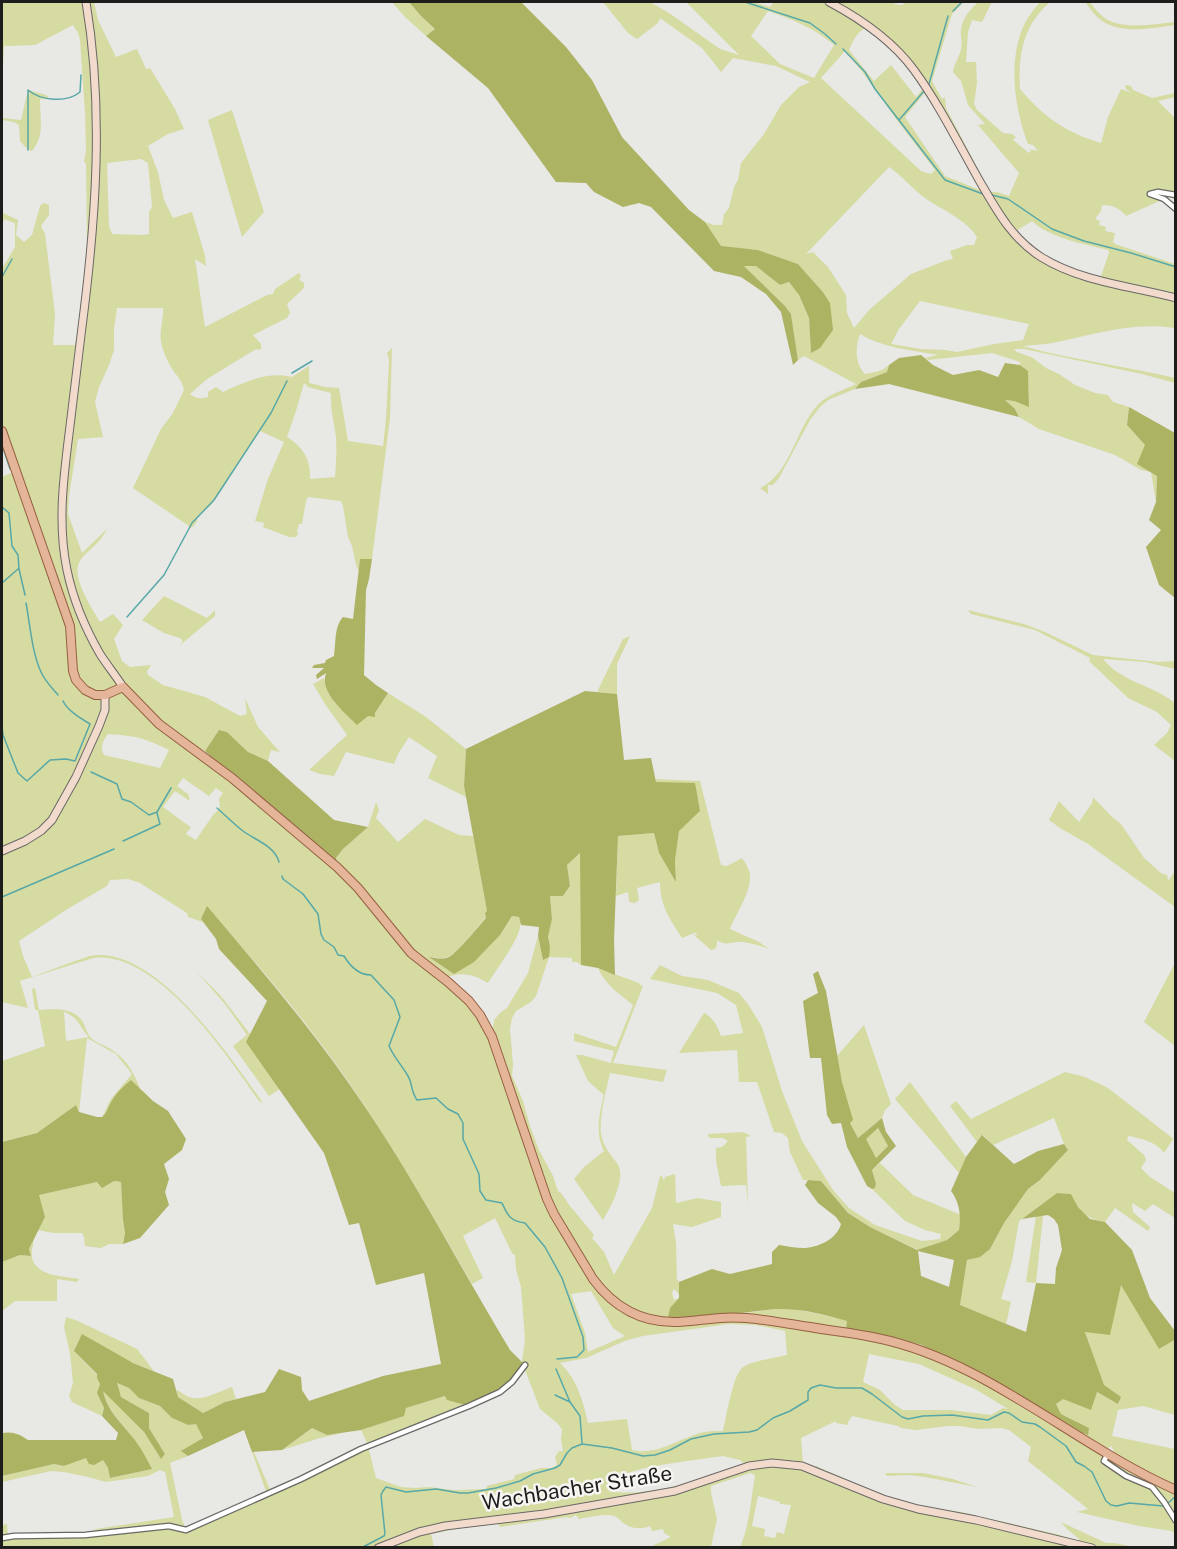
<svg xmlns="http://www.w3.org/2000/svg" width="1177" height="1549" font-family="'Public Sans',sans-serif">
	<rect width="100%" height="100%" fill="#e8e8e5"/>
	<path fill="#d5dba1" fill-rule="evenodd" d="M2,2H94L98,20L116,57L137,49L146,69L150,68L175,109L184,129L168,134L148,146L158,172L164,200L173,218L192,212L205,256L206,266L195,259L205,327L267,295L273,294L275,289L299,273L301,276L299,280L304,283V288L287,304L290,313L287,318L253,335L261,344V349L258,350L256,349L207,379L190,394C196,399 200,399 208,397V392L216,387L223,392C245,382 268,371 292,377L309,366V383L325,387L339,388L348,441L383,446L386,419L389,360L387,353L392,348L390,418L372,559H360L359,571L356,565L352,546L348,537L343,506L341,501L308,497L306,501L302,524H299L297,531L298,534L296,537H289L263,527L264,523L255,521L268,479L284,442L260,431L215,498C211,508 208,507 201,513C195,519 199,524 189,529V526L133,488L161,429L173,413L184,390C182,381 180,380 175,373C169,365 163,352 161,342C159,330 164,319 163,308H117L114,329V350L109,365L99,387L95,402L103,437L78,439L69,496L68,514L82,553L108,528C105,532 103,536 100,540C94,547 85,553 80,561C70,576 92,608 100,622L113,614L123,625L114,639L122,661L130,667L151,665L147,671L148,675L163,685L205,697L240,716L247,714L245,698L258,727L280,752L271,750L268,761L248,752L227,732L219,730L205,751L194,747L337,866L336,858L343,849L368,827L376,802L379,810L376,818L398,842L425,819L459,835L473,836L487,911L485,913L486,917C478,927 460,950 450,956C444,959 437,958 431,957L454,974L500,935L512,916L519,917C520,921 521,923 520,927C518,941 496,970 488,983C474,974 460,971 444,978L457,989L492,1035L494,1020L501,1012L507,1008L528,973L538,936L543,960L550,946L548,937L552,919L550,896H563L570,887L567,865L581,852V965L577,962H572V958L549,957L536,996L531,1002L516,1011L512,1018L510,1029L513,1065L512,1076L523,1101L530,1126L539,1150L553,1176L558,1191L561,1193L570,1206L594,1235L592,1238L604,1252L614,1275L652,1208L660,1176H662L664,1181L665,1177L675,1174L676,1203L698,1198L721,1202V1217L692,1227L673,1224L676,1243L677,1279L679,1282V1294L674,1289L672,1293L674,1300L679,1298L670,1308L724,1316L775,1309H793L829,1316L848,1321L846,1330L885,1335L922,1345L946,1361L1087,1435L1089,1428L1061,1414L1056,1404L1063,1398L1096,1392L1119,1404L1120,1397L1104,1386L1085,1331L1121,1284L1159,1349L1175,1339V1415L1143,1406L1118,1410L1112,1436L1175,1449V1534L1172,1531L1139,1526L1077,1512L1088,1509L1028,1461L1031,1447L1009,1430L1001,1428L978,1429L960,1426H948L916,1430L901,1428L898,1426L852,1416L848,1422V1425L836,1423V1421L801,1438L803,1463L792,1460L793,1465L816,1470L814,1466H816L886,1497L922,1507L961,1512L1060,1535L1078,1541L1079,1539L1066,1528L1061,1522L1106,1543H1114L1135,1547L753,1548L751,1546L750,1547H740C750,1524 751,1499 755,1475L750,1473L711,1486V1493L717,1519L711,1547H650L671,1537L664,1533L663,1529L652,1531L650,1526C640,1530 631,1529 622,1522C620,1520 617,1517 614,1516C606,1513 588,1517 579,1519L576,1515L570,1518L567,1517L500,1527L498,1524L461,1528L431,1534L434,1547H2V1525L7,1524L8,1536L90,1533L96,1529L174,1517L165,1472L160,1470L148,1476L106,1482L88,1477L64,1472L51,1471L2,1482V1476L54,1464L64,1466L86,1458L102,1459L108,1468L110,1478L151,1469C147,1460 142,1451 137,1443C124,1425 107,1411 102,1389L144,1432L161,1459L165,1454L149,1428V1413L121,1397L116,1383L129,1388L139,1398L160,1406L172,1418L188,1425L196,1423L203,1438L182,1451L188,1456L170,1463L182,1520L186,1529L267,1494L252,1452H254L271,1492L368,1445L361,1430L403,1416L406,1408L445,1396L469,1406L368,1446L376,1478L401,1487L415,1488L428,1487L454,1490L486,1489L487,1486L514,1479L515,1475L541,1468H551L557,1465L555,1457L559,1451H563L561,1440L562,1429L557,1423L540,1409L522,1362L525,1339L521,1287L516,1270L515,1255L512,1253L495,1218L463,1236L483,1278L472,1284C438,1225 404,1165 366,1108C320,1036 263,971 207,907L201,919L203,922L188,917L187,913L140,883L128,879L110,880L107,886L69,908L19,941L23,956L32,977C47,971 61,966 75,961C82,959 90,955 97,955C160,952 230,1057 263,1103L259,1101C226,1054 157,950 93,958L20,981L28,1008L2,1002V477L16,471L2,431V269L15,247V223L4,219L2,227V216L3,213L18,220L16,235L24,242L32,235L40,206L44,203L49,205V215L41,226L45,234L55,314L53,345H75L81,312L87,243L86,164L84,161L86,151L85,112L80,40L78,33L73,25L35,45L4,46L2,88ZM141,159L148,163L152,207L149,212V234L143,235L112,234L109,226L107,163ZM304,383L308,387L331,393C330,409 334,422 336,437C337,451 336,464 335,477L310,479C311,459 303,447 287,437L296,411ZM108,734C122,735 138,736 151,742C157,744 163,747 169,750L160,768L104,755C99,748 104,739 108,734ZM183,778L209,796L216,788L223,793L219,799L220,808L213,815L196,840L186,834L191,827L189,826L163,807L175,791L190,801L188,794L177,786ZM591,1291L613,1328L625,1336L588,1352L585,1333L571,1294ZM729,1324L756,1325L785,1331L787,1355C775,1358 751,1361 742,1368C733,1375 726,1418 723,1431C717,1431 710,1431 704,1432C679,1438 658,1456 632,1450L627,1419L588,1423C583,1401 577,1379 560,1363L586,1358L627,1340L643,1336ZM869,1354L919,1364L977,1390L1008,1409L1003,1408L991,1415L951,1410H903L895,1405L880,1390L863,1382ZM1062,1428L1107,1450L1111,1446L1114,1451L1112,1454L1123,1464L1109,1460L1104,1461L1103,1456ZM723,1456L740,1460L744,1464C702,1478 660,1496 615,1492L613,1480C631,1466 698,1460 723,1456ZM758,1496L780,1502V1504L791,1505L784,1534L777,1532L775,1538L764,1536L765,1529L752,1526Z
		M392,2H409L421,16L435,29L426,36L405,17Z
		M603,2H650L669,13L720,49L739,55L686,2H754L770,7L774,2H891C898,5 901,7 906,2H964L952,14L932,81L942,99L945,97L946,108L990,192H997L1009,196L1019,173L978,125L985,124L968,105L961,81L953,72C954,64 959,58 961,49C963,43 960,37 961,30C962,18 970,10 978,2H992L982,22L972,20L968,32L966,62H976L977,83L974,104L977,110L1003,133L1012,134L1016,137L1013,140L1029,153L1031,151L1029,149L1038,151L1033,145L1028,144C1014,108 1007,56 1026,21C1030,14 1035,8 1040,2H1050C1023,26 1018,54 1020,89C1045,118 1065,132 1101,143L1108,117L1121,89L1132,93L1126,89L1125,85L1131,86L1133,90L1152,98L1175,93V97L1158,101L1175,118V195L1151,193L1164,199L1126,216C1120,208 1112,205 1102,205L1101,211L1095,219L1100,221L1099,225L1106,227L1105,231L1115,233L1113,242L1115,244L1175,264V328C1129,321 1091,336 1046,344C1038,345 1030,345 1023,346C1072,360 1125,366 1175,378V383L1142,374L1024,349H1014L1017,352L1033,358L1046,368L1059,374L1075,385L1095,393L1108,395L1113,402L1129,407L1127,425L1145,445L1157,476L1156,502L1151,472L1141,470L1115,455L1039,429L1019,417L1015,409L1004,400L1014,401L1029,406L1028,371L1020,365V362L992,353L928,360L925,358L938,355C912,350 883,348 860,334C855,347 855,364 865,374C874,372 881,372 889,365L887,372L861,382L855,389L828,400L820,407L810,420L779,478L773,485H768V494L760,488C792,474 797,421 822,401C831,394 846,389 856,384L804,356L798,360L791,314L785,306L743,265H756L780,285L789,282L799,295L809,318L811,353L822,291L798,264L758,250L721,247L705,222L714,225H722L724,214L729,208L734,187L738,180L741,163L764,134L781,105L799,87L810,82L776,66L733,58L721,72L702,48L660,18L658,23L637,39L628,33ZM768,11C793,20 813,27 834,45L814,78L780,64L751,36ZM871,27L912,68L925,86L916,97L891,65L874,81L849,50C854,40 858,28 871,27ZM845,51L864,74L896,119L935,170L931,174L921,171L821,78ZM927,90L981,183L980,190L945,176L905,117ZM889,167C901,175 910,186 921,195C940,210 964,217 977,237L974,245H967L950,251L953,259L947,260L911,274L869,310L854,328L847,313L846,295L828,267L813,252L806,254ZM1032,221C1049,238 1085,244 1108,250L1109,253L1101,276C1068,273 1037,256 1016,231ZM920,301L1029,324L1023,340L994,344L957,352L946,350L921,349L891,344L899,329Z
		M1085,2H1090C1095,9 1101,17 1110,21C1127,29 1157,24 1175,22V25C1153,28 1121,35 1101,20C1094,15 1090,8 1085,2Z
		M28,90L46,95L49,98L40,99C40,119 45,135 32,151L28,150L20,141L19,125L14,122L2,120V118L21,120Z
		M232,110L264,212L242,237L208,120Z
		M164,596L207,618L215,610V616L179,646L183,641L180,638L164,633L142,620Z
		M968,610L1024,624L1045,632L1093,655L1159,662L1175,661V669L1145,662L1103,659C1121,682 1153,685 1175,703V761L1154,745L1167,733L1171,725L1157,712L1128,698L1089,661L1090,658L1035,630L971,614Z
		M630,636L617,664V694L597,692L623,639Z
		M324,678L328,693L336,704L357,724L368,716L375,713L388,693L426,717L466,749L464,786L466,797L428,778L437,756L409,737L398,754L394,764L346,752L334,776L320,774L309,770L347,735L325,704L313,684Z
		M655,779L700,781L721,865L727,866L742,858C746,863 749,869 750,875C751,893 736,913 730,929L759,942L769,949C761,946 749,942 740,942C731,941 727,947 717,940V945L715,949L711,950L694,935L699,934L694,933L682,938C670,919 660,906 660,882L637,888L639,900L635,903L629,902L628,892L616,896L618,836L654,833L659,853L676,881L675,861L679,831Z
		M1093,797L1112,817L1121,824L1144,858L1161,873L1167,875L1168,881L1175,871V907L1088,844L1060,828L1049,820L1059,801L1079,822L1092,803Z
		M1175,963V1046L1144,1022Z
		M660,965L682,976L708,980L739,993L748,1004L762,1027L782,1091L802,1141L833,1190L849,1208L875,1225L922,1241L940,1239L941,1234L925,1230L905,1221L872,1189L875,1188L876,1184L872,1170L880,1163L913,1195L961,1215L959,1230L947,1240L918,1250L870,1227L848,1213L821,1181L803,1180L790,1152L788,1138L782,1133L774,1132L757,1082H739L737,1050L679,1053L704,1013C713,1017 718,1027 721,1036L743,1033L736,1005L717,993L650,979Z
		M598,968L639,983L640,985L643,986L613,1063L667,1070L663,1082L610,1073C606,1091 599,1117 601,1134C603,1146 610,1154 617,1163C627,1177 611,1207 603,1220L574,1179L584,1167L604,1151C595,1134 599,1114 604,1095L588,1081L576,1055H582L611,1063L614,1051L574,1041V1033L616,1047L633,1005C620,994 604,984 598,968Z
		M196,971L220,995L250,1034L247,1042L280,1089L269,1096L233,1046L247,1035L225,1004Z
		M35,988L39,1010C55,1009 73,1007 83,1022C86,1028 87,1034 92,1039C97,1043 104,1045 109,1048C125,1058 134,1071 140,1089L131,1080L102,1117L111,1099L132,1074L116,1054L87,1038L79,1112L76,1105L37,1133L2,1142V1061L45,1046L38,1010H35L32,989ZM64,1012C80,1018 79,1027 89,1037L66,1041Z
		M864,1025L891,1104L885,1110L882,1118L858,1138L850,1123L837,1056Z
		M1065,1072L1085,1077L1108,1088L1175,1140L1173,1139L1164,1153C1157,1142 1140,1138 1128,1136L1127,1140L1144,1155L1146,1160L1141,1168L1150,1177L1175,1193V1218L1153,1204L1145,1211L1132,1203L1133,1212L1150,1227L1148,1231L1115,1208L1105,1222C1085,1218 1080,1212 1071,1194L1057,1193L1019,1221L1012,1261L1001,1299L1011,1302L1006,1324L960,1305L967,1260L972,1259L990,1249L1004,1223L1028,1189L1040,1180L1068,1150L1064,1144L1054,1118L993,1145L983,1135L977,1142L950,1106L956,1101L971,1119Z
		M910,1082L966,1157L959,1173L895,1099Z
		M878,1128L888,1146L876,1158L865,1139Z
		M743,1132L751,1136L746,1137L748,1205L746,1185L721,1186L716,1161V1148L722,1147L728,1141L723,1138H709L708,1134Z
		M114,1181L121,1182L123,1220L125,1233L123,1244H109L101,1248L85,1246L84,1237L82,1233H53L38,1230L45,1217L38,1195L97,1182Z
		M1036,1216H1043L1036,1283L1026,1282Z
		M34,1239C33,1245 31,1253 32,1258C37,1277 64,1276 79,1279L77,1282L57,1279V1301H15L2,1311V1262L20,1255L31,1256L29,1249Z
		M66,1317L78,1321L137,1349L154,1371L133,1363L74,1351L97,1375L100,1383L98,1393L104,1408L102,1416L72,1402L69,1396L73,1383L70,1353L64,1327Z
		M232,1387L236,1399L225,1402L203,1413L178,1397L176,1390C181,1391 184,1395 189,1397C202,1402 220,1391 232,1387Z
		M312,1428L327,1435L342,1433L320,1438L282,1450Z
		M885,1473H923L953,1479L977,1487L925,1477L909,1475L887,1476Z"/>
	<path fill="#acb363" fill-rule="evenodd" d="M409,2H521L566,47L592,80L622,137L689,210L705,222L721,246L758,250L798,264L822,291L830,303L833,330L820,348L811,353L809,318L799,295L789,282L780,285L756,266H744L785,306L791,314L798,360L793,365L781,312L766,294L741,277L714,271L651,207L639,203L623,207L594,192L586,183L556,182L488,88L426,36L435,29L421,16Z
		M921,355L933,365L953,375L979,370L998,377L1005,363L1020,365L1028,371L1029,407L1014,401L1005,400L1015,409L1019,417L889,384L855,389L861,382L887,372L889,365L899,358Z
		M1129,407L1175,433V598L1159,585L1146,547L1161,530L1149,520L1156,502L1157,476L1137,464L1145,445L1127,425Z
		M360,559H372L369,579L366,590L364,675L376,685L388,693L375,713V717L368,716L357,725C345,712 319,693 326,673L317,679L316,675L324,668H312L314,665L325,663L326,660L334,656C336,643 334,627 343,617L353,619Z
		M585,691L617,694L624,760L651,758L656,782L695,783L700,811L679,831L675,861L676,882L659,853L654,833L618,836L614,940L615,975L598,968L581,965L580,853L567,865L570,886L563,896H550L552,919L548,937L550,946L549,957L543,960L538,936L539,927L521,925L519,917L512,916L500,935L474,962L454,974L429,957C435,958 442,960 449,957C457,953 479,926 486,918L485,913L487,911L464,786L466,749Z
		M219,730L227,732L248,752L268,761L334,820L368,827L343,849L336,858L337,865L237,782L205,751Z
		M207,906C262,971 318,1036 365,1107C418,1185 461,1269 510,1350L525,1365L500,1392L469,1406L447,1400L445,1396L406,1408L404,1416L361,1430L327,1435L312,1428L282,1450L252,1452L244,1430L188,1456L181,1451L203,1438L196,1424L188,1425L172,1418L160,1406L139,1398L129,1388L117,1383L121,1397L149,1413V1428L165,1454L161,1459L144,1432L103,1391C107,1412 125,1426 137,1443C143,1451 147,1460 152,1469L110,1478L108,1468L103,1460L94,1465L89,1464L86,1458L64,1466L54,1464L2,1476V1433C12,1431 20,1434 28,1440H116L118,1433L102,1416L104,1408L97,1393L100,1384L97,1378V1374L74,1351L82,1334L133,1363L173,1379L178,1397L203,1413L225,1402L265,1392L279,1369L301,1377L302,1390L309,1401L383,1376L441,1364L424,1273L376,1285L359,1223L349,1225L324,1153L246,1042L267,1001L219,949L216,939L201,919Z
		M818,971L826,991L842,1082L853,1120L850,1123L858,1138L882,1118L886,1132L896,1146L872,1170L876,1184L875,1188L872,1189L867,1186L847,1147L841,1123L832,1124L827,1115L821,1058H810L803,1001L818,993L813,974ZM878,1128L888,1146L876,1158L866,1139Z
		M131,1080L153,1101L168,1111L186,1139L182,1150L164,1164L169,1179L165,1192L169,1205L140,1238L123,1244L125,1233L123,1220L121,1182L114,1181L102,1188L97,1182L39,1195L45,1217L29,1249L31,1256L20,1255L2,1262V1142L37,1133L76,1105L79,1112L97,1117H102C108,1112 108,1106 113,1099C117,1092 124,1086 131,1080Z
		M982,1135L1014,1164L1038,1151L1064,1144L1068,1150L1040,1180L1028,1189L1004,1223L990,1249L980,1257L967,1260L960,1305L1026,1332L1036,1283L1055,1284L1056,1268L1062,1250L1058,1225L1054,1219L1048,1215L1022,1219L1057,1193L1071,1194L1078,1207L1090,1219L1105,1222L1132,1250L1150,1298L1175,1331L1176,1339L1159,1349L1121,1285L1110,1335L1085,1332L1104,1385L1121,1397L1118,1404L1097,1392L1091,1410L1063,1399L1056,1404L1061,1414L1089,1428L1088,1435L1056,1423L946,1361L922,1345L885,1335L846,1330L847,1321C824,1314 800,1308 775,1309L667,1322L670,1308L679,1298V1282L712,1269L730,1274L772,1264V1252L779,1245C787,1246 795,1248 803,1248C818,1248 837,1239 841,1224L836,1217L818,1203L805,1185L808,1180L821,1181L848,1213L870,1227L917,1250L947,1240L959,1230C961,1216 960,1203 951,1191L966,1157ZM918,1251L954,1260L949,1287L921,1276Z"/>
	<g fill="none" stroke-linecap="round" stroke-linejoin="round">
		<path stroke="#58a8a8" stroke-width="1.5" d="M745,2L810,23L825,34L836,44
			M953,11L962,2
			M843,49L865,72L875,89L945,180L983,194
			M929,84L948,16
			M899,120L924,91
			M28,150V90C41,101 67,103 80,92L81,75
			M992,195L1008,199L1052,229L1084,241L1131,253L1176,267
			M2,277L12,259
			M292,373L312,361
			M2,445L10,469
			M2,507L9,513L12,546L18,555L19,569L25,595
			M2,583L18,569
			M26,603C30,624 32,653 41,672C45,681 52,688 58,695
			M127,617L164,575L192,523L214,500L271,413L287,381
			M2,726L3,735L18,773L27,781L50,760L66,759L75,761L90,724C80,718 68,711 63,701
			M91,772L117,784L122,799L131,802L149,815L157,812L171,788
			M217,808C226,816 234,824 243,831C255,840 275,846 279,862
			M123,841L160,824L157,813
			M282,876L283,879L303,894L318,914L321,934L324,940L334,947L338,955L344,956C350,966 359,975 371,975L394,1000L400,1017L389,1046C395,1059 401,1064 408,1076C413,1084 410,1090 417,1100L436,1098L448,1109L458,1114L463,1123V1139L479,1174L480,1191L486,1200L502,1203C508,1216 510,1221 525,1223L545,1247L562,1278L583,1337L584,1350L577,1357L557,1359
			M2,897L114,849
			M556,1369L570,1402L580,1416L582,1443
			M555,1395L570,1402
			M1167,1504L1176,1496
			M361,1548L384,1536L385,1534L381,1495L383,1491L386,1487L406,1492L436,1489L460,1493H468L496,1488L520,1481L533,1474L555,1468L560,1465L567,1453L572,1448L582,1444L612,1448L643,1456L655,1455L670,1450L691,1439L714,1434L749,1432L757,1430L773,1418L790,1411L808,1400V1392L811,1388L820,1385L836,1388H862L872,1394L902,1417L908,1419L923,1416L952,1415L988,1420L1004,1412L1009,1413L1022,1422L1035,1424L1040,1427L1066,1446L1076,1462L1084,1466L1092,1472L1106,1501L1111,1505L1117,1506L1129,1503L1163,1506"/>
		<g stroke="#696865" stroke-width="7">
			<path id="street" d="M1150,194L1164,199L1176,209
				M1150,194L1158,192L1176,195
				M1107,1455L1104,1461L1126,1476L1152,1487L1164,1502L1176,1521
				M2,1538L14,1536L85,1535L169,1526L186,1530L301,1479L361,1449L469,1406L500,1392L512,1382L525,1365"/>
		</g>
		<g stroke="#696865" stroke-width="9">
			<path id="secondary" d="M86,2C104,109 96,219 82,327C78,360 74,393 70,426C64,474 57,522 67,570C73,599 85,628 100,654C107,665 116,676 123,687
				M829,2C861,19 892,40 914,70C939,104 958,143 979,180C996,209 1011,238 1041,257C1081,282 1131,286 1176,298
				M2,851L25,841L41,831L52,820L76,777L99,726L105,710V695
				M378,1548L419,1532L445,1526L544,1514L635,1498L675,1491L749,1466L772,1463L802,1466L883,1499L918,1509L976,1520L1092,1548"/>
		</g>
		<g stroke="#946042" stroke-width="10">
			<path id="primary" d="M2,431L70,626L73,671L76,680L85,690L95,695H105L123,687L159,724L232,778L337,867L358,888L411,953L448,982L469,1001L480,1015L492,1037L547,1199L554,1214L593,1279C613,1306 640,1322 674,1322C686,1322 698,1320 710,1319C723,1317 734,1317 747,1318C768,1320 789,1324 810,1327C832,1331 855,1333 877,1338C985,1360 1076,1446 1176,1490"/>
		</g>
		<use href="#street" stroke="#fff" stroke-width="4.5"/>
		<use href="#secondary" stroke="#f2dacd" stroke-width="7"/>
		<use href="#primary" stroke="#e5b59a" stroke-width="8"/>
	</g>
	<g text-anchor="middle" stroke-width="5" stroke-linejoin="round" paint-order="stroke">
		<g font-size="21" fill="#1d1d1b" stroke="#f6f5f2">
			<text transform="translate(577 1488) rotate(-9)" y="7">Wachbacher Straße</text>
		</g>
	</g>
	<rect width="1177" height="1549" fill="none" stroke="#1d1d1b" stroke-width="6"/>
</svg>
